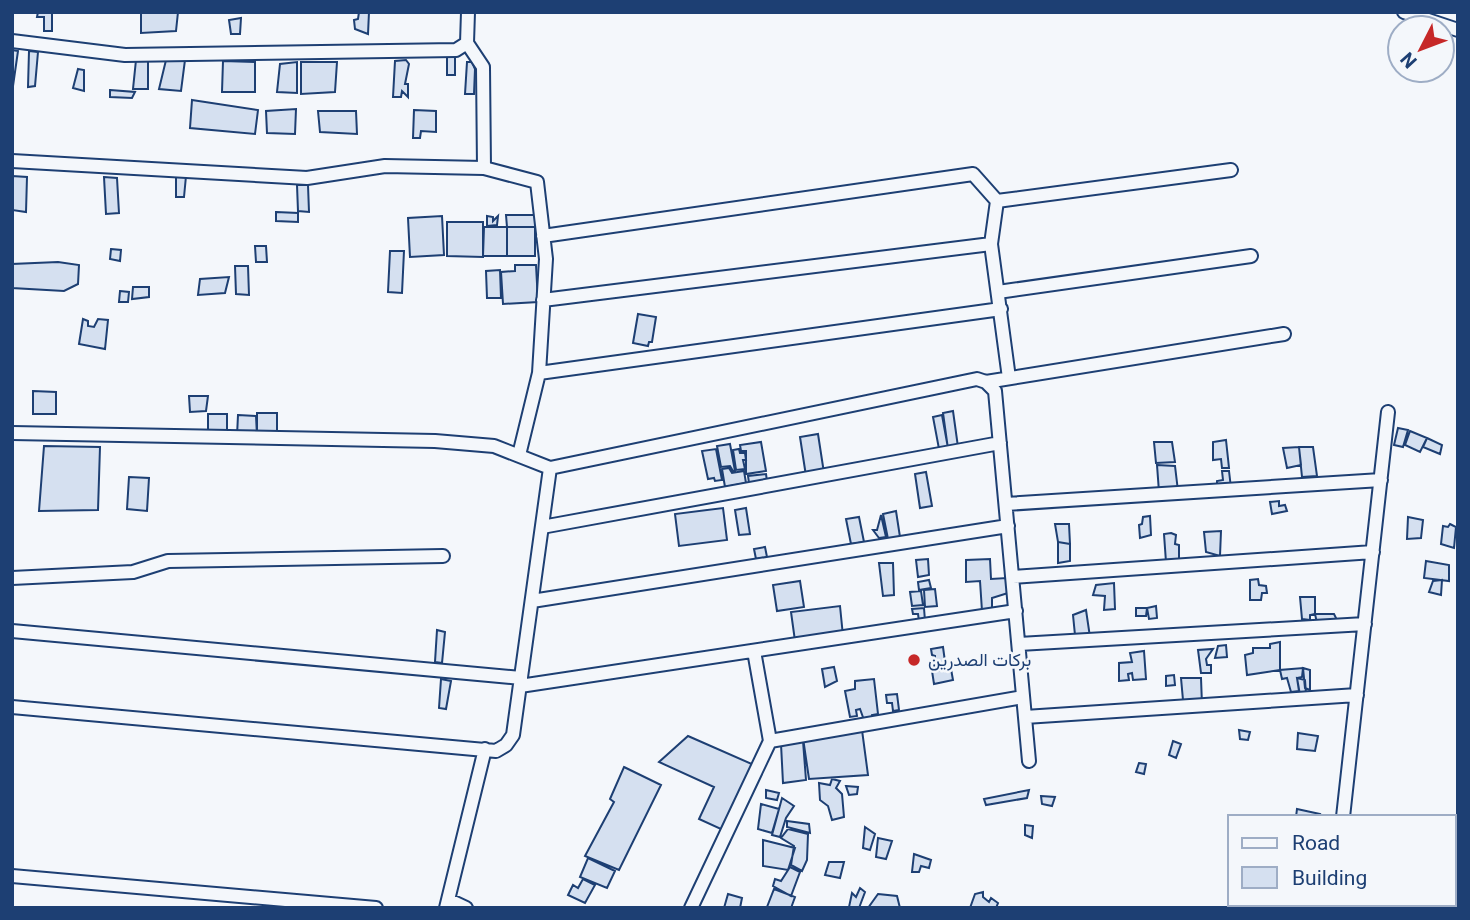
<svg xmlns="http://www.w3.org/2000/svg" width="1470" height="920" font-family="Roboto,Vazirmatn,sans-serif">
	<rect width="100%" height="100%" fill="#f4f7fb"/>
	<path fill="#d5e0f0" stroke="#1d3f73" stroke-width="2" d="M38,12H52V31H44V17H37Z
		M141,12H178L176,31L141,33Z
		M359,12H369L368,34L355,29L354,20L358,19Z
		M241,18L240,34H231L229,20Z
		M12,50L18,51L13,86H12Z
		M29,51L38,52L35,86L28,87Z
		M447,55L455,56V75H447Z
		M136,60H148V89H133Z
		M166,60H185L181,91L159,89Z
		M406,60L409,64L405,84H408V97L402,91L401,97H393L395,61Z
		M223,61L255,62V92H222Z
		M297,62V93L277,92L280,64Z
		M301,62H337L335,92L301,94Z
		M467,62H472L475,69L474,94H465Z
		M78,69L84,70V91L73,88Z
		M110,90L135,92L132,98L110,97Z
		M192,100L258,110L255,134L190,128Z
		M296,109L295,134L267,133L266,111Z
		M414,110L436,111V132L421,131L420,138H413Z
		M318,111H356L357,134L320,132Z
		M12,176L27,177L26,212L12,210Z
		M176,176H186L184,197H176Z
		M104,177L117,178L119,213L106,214Z
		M297,185H308L309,212L298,211Z
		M276,212L298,213V222L276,221Z
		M506,215H535V227H507Z
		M442,216L444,255L410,257L408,218Z
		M487,216L493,217V221L498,216L497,225L487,226Z
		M447,222H483V257L447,256Z
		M484,227H507V256H483Z
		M507,227H535V256H507Z
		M255,246H266L267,262H256Z
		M111,249L121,250L120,261L110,259Z
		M390,251H404L402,293L388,292Z
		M58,262L79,265L78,284L64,291L12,288V264Z
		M515,265H536L538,302L503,304L501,272L515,271Z
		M235,266H248L249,295L236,294Z
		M500,270L501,298H487L486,271Z
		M229,277L225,293L198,295L200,279Z
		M133,287H149V297L132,299Z
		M120,291L129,292L128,302H119Z
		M638,314L656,317L652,342H649L648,346L633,343Z
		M83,319L88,321V326L94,327L98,319L108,320L105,349L79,344Z
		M33,391L56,392V414H33Z
		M189,396H208L206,411L190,412Z
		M953,411L958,447L948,449L943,413Z
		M257,413H277V431H257Z
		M208,414H227V430H208Z
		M238,415L256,416L257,436H237Z
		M942,415L948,448L939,449L933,417Z
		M1398,428L1408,430L1403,447L1394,445Z
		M1410,431L1427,438L1420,452L1405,445Z
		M818,434L824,473L806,476L800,437Z
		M1427,438L1442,445L1440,454L1423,447Z
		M1226,440L1229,468H1222L1221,459L1213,460V442Z
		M761,442L766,471L746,474V451H741L740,445Z
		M1154,442H1172L1175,462L1156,463Z
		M730,444L735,471H733L730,466L721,467L717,446Z
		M44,446L100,447L98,510L39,511Z
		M1299,447H1313L1317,476L1302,477Z
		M1299,447L1301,465L1287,468L1283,448Z
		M716,449L722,480L715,481L714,478L708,479L702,451Z
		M739,449L740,453H745L746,460H743L745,469L736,470L733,450Z
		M1157,465L1175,466L1178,491L1159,492Z
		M729,468L732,473L744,471L746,483L725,487L722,469Z
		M1222,471H1229L1231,488L1217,489V481L1223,480Z
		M926,472L932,506L920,508L915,474Z
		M766,474L767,481L749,483L748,476Z
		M129,477L149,478L147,511L127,509Z
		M1279,501V506L1285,505L1287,511L1272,514L1270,502Z
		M723,508L727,540L679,546L675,514Z
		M746,508L750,534L739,535L735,510Z
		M896,511L900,537L888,539L883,514Z
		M881,515L886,537L879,538L873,530H877Z
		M1150,516L1151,535L1140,538L1139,525L1142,524L1143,517Z
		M859,517L864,542L851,544L846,519Z
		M1408,517L1423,520L1421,538L1407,539Z
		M1055,524H1069L1070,544L1058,542Z
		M1450,524L1456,527L1454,548L1441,544L1443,526L1448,527Z
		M1221,531L1220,556L1206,552L1204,532Z
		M1171,533L1176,535L1175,544L1179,545V559L1166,562L1164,534Z
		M1058,542L1070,544V561L1058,563Z
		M765,547L767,557L756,559L754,549Z
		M928,559L929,575L918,577L916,560Z
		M990,559L991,579L1007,578L1008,593L992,598V611H982L980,581L966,582V560Z
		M1426,561L1449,565V581L1424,578Z
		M879,563H893L894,595L883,596Z
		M1258,579L1259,585L1266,586L1267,593H1262L1261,600H1250V580Z
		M929,580L931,588L919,590L918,582Z
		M1442,580L1441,595L1429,592L1433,581Z
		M800,581L804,607L777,611L773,585Z
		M1114,583L1115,609L1104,610L1105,596L1093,595L1096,585Z
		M935,589L937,606L925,607L924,590Z
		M921,591L923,605L912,606L910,592Z
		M1300,597H1315V614L1310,615V620L1302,619Z
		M840,606L843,636L795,641L791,612Z
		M1156,606L1157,618L1149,619L1147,608Z
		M924,608L925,621H919L918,614H913L912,609Z
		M1136,608H1147L1146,616H1136Z
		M1086,610L1090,637L1075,635L1073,615Z
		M1315,614H1334L1338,622L1317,623Z
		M437,630L445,632L442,663L435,662Z
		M1280,642V670L1247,675L1245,655L1253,653V648H1270V644Z
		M1226,645L1227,657L1215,658L1218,646Z
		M943,647L946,669L934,670L935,656L932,655L931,649Z
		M1213,649L1206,659L1207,665H1211V673H1201L1198,650Z
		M1144,651L1146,679L1133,680L1132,673L1128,674L1129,680L1119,681V663L1132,662L1130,653Z
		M834,667L837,681L825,687L822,669Z
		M1303,668L1302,677L1297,678L1299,691L1291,692L1287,678L1282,679L1280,670Z
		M1303,668L1310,670V690L1305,688Z
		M951,669L953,680L934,684L932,671Z
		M1174,675L1175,685L1166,686V676Z
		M1181,678H1201L1202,705L1183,700Z
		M1297,678L1305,680L1306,694L1300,695Z
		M441,679L451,681L446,709L439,708Z
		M874,679L878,714L872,715V720H864L860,709L856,710L857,716L850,717L845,691L855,689V681Z
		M897,694L899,710L893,711L892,703H887L886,695Z
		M862,730L868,775L809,779L803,738Z
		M1239,730L1250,732L1248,740L1240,739Z
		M1298,733L1318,736L1315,751L1297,749Z
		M688,736L754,765L723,830L699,819L714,787L659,762Z
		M803,741L806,780L783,783L781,744Z
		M1173,741L1181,744L1176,758L1169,755Z
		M1139,763L1146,764L1144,774L1136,772Z
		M624,767L661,785L619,870L585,856L614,802L610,799Z
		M832,779L840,781L836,788L842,794L844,817L832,820L828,806L820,800L819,783L830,785Z
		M846,786L858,787L857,794L849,795Z
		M766,790L779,793L777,800L766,798Z
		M1029,790L1027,798L986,805L984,799Z
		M1041,796L1055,797L1052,806L1042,804Z
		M782,798L794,806L786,818L780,837L772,835Z
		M761,804L779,809L772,833L758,829Z
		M1297,809L1320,814L1319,817H1296Z
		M787,821L809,824L810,833L787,827Z
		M1025,825L1033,826L1032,838L1025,835Z
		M865,827L875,834L870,850L863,848Z
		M788,829L808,834L807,860L802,871L791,865L794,846L781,838Z
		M878,838L892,841L886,859L876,857Z
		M763,840L795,848L788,870L763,866Z
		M914,854L931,860L929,868L921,866L919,872H912Z
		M588,858L615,871L607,888L580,877Z
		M829,862H844L840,878L825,875Z
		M790,867L800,872L791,896L773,886L775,879L781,881Z
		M583,879L595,885L585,903L568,895L573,885L578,888Z
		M860,888L865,892L859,908L849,907L852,893L856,897Z
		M774,889L795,897L791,908L767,907Z
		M983,892V897L989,902L991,898L998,903L996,908H970L975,894Z
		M728,894L742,898L740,908H724Z
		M878,894L897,896L900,908H868Z
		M1265,904H1314L1312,908H1263Z
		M1315,904H1340L1338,908H1313Z"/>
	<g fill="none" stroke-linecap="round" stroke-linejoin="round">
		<g stroke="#1d3f73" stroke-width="16">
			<path id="street" d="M1404,12L1458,30
				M12,41L125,55L456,50L467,43L468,12
				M467,43L483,67L484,168
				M12,161L307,178L385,166L484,168L537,182L546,259L539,373L519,455
				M997,201L1231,170
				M543,236L973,174L997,201L991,244L1009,378
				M998,292L1251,256
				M543,300L991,244
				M539,373L1001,309
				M986,382L995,391L1029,761
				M12,433L435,441L494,446L550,468L977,379L986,382L1284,334
				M1006,504L1381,480
				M542,527L1000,443
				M1013,577L1373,552
				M12,578L133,572L168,561L443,556
				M532,601L1008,526
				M12,631L521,678
				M1019,644L1365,624
				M520,686L1016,611
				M12,707L496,751L506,745L513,735L550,468
				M1025,717L1357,695
				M770,741L1023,697
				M1343,817L1388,412
				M12,876L376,908
				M449,900L466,908
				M1435,904L1443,908
				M446,908L485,749
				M691,908L770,741L754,651"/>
		</g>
		<use href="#street" stroke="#f4f7fb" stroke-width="12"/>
	</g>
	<circle fill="#c62828" stroke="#f4f7fb" stroke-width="2.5" cx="914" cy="660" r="7"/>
	<g text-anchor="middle" stroke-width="5" stroke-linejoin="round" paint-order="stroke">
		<g font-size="18" fill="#1d3f73" stroke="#f4f7fb" text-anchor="start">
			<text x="928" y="666">بركات الصدرين</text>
		</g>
	</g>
	<rect width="1470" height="920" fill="none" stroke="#1d3f73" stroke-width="28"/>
	<rect x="1228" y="815" width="228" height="91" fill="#f4f7fb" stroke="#9eadc5" stroke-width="2"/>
	<rect x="1242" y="838" width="35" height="10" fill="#f4f7fb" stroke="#9eadc5" stroke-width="2"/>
	<text x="1292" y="850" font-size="21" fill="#1d3f73">Road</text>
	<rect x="1242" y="867" width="35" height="21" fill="#d5e0f0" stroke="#9eadc5" stroke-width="2"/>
	<text x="1292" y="885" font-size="21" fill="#1d3f73">Building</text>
	<g transform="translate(1421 49) rotate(228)"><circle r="33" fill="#f4f7fb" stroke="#9eadc5" stroke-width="2"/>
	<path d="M0-5L12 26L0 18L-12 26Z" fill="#c62828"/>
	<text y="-10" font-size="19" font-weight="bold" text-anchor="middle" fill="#1d3f73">N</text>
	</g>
</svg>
